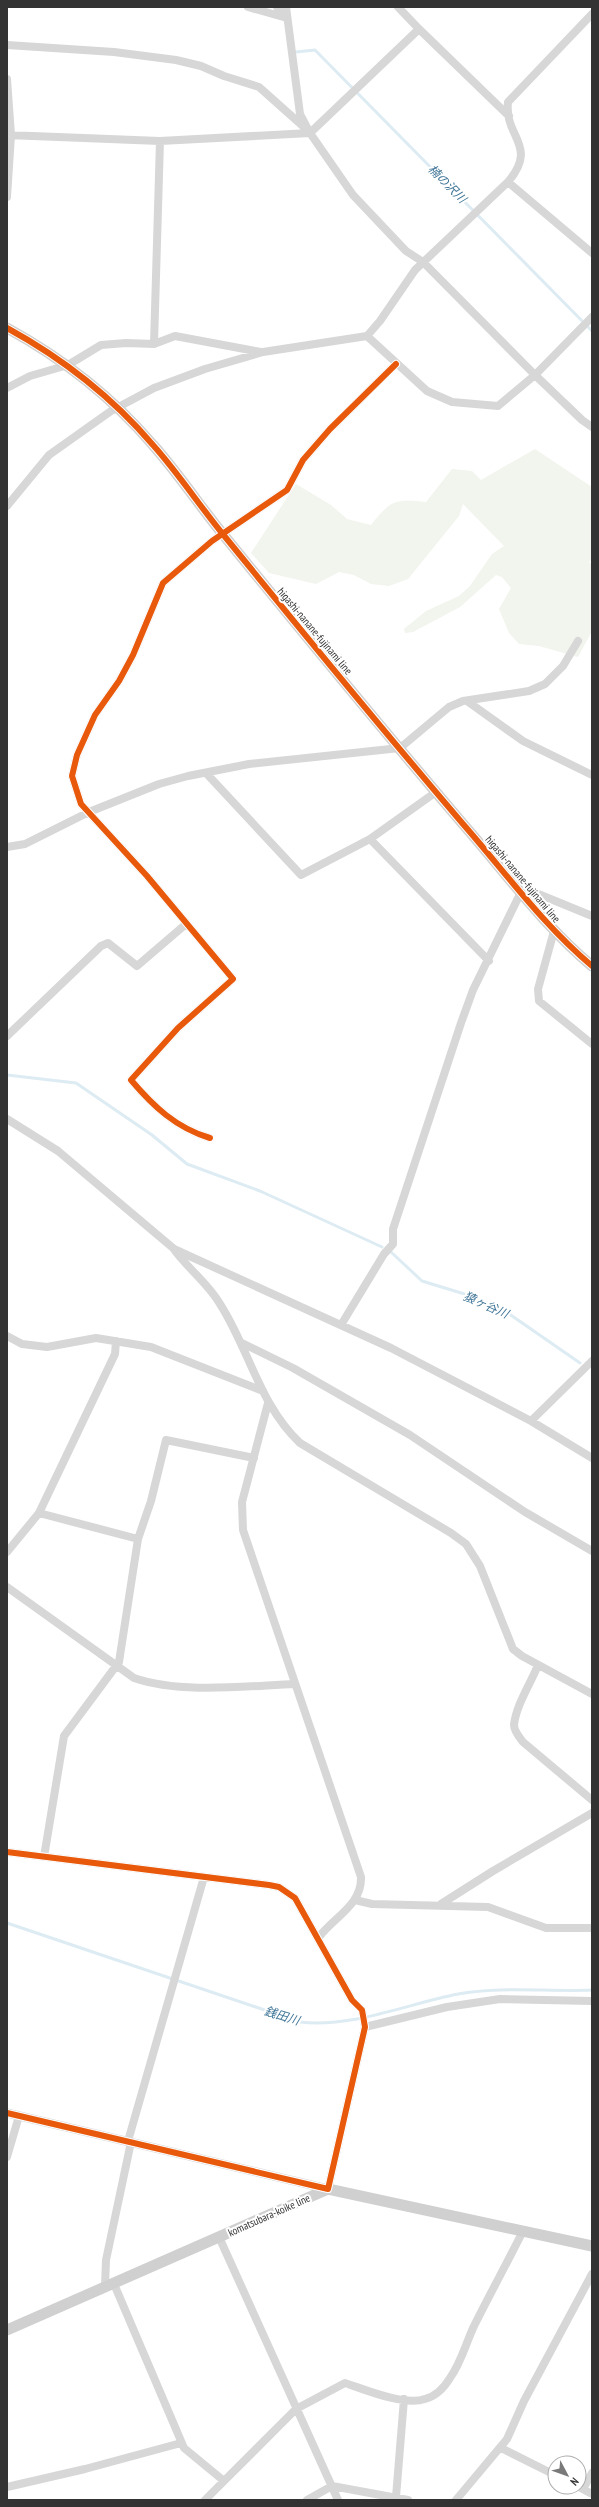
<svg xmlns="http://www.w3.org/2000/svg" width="599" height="2507" font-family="'PT Sans Narrow','Noto Sans JP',sans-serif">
	<rect width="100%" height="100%" fill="#fff"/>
	<path fill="#f1f5ed" d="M535,449L592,487V559L589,562L592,565V631L578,657L539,646L519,644L509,633L499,609L511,588L502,577L496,575L460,607L413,632L405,633L404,629L426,611L459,596L470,586L492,554L504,546L463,504L459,516L408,579L389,586L371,584L354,575L339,572L316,584L269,573L251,553L296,484L331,505L347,519L371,525C391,500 394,499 426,502L452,469L472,471L481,480Z"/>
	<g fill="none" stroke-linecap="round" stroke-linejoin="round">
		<path stroke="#ddebf3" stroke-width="3" d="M296,52L315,50L592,331
			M7,1075L76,1083L152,1135L187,1164L260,1191L382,1247
			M391,1252L422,1281L471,1296L505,1311L580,1363
			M7,1923L300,2022C353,2028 407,2004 458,1994C502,1986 548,1992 592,1990"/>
		<path stroke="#d7d7d7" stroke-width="8" d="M248,7L287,18
			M277,7L286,17
			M286,7L300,114L310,133L353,195L406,251L423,262L535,375L582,420L592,427
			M419,29L509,116
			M7,45L114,52L176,60L201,66L224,76L259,87L305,128
			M7,79L11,135L7,197
			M7,135L160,141L310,133L419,29L398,7
			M508,182L592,253
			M367,336L427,391L452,402L498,406L535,375L592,317
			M154,344L160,141
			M7,388L30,376L68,365L101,345L126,343L154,344L175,336L261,352
			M7,506L49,455L111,411L154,388L205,369L263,352L367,336L380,321L415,270L508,182C539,145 504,138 508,102L592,14
			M467,701L523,741L592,775
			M206,773L301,875L370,839L436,792
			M370,839L489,961
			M7,847L25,844L89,812L159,784L188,776L249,764L400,748L449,707L463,701L529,691L545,684L563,666L578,641
			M554,931L538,989L539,1001L592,1044
			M7,1036L101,946L108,943L137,966L186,924
			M7,1119L58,1151L173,1248C187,1268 208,1283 220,1304C249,1349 260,1406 300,1443L451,1533L466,1544L480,1566L513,1649L522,1656L592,1694
			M210,1138C176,1128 153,1106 131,1080L178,1028L233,979L147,876L81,804L72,776L77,755L95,715L119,681L133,655L163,583L212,541L287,490L303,460L330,429L396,364
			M174,1249L391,1348L531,1421L592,1458
			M341,1325L384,1254L393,1244V1229L461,1023L473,990L521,892L536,893L592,916
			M7,1336L22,1344L47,1347L96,1338L151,1347L263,1391
			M242,1343L293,1368L410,1435L525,1512L592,1551
			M268,1403L242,1502L243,1530L361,1877C362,1905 334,1917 319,1937
			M531,1421L592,1361
			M39,1513L138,1539
			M7,1552L39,1513L115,1354L116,1341
			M7,1587L134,1678C180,1694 246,1686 295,1684
			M538,1665C531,1683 516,1705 514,1725C514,1731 519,1737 523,1742L592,1800
			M7,1852L269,1885L279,1887L295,1898L352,2000L362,2010L365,2027L328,2189
			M44,1857L64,1736L119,1662L138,1539L151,1501L166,1440L254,1458
			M355,1900L372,1904L488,1907L546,1928H592
			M441,1904L493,1871L592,1813
			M365,2027L447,2007L500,1999L592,2001
			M128,2141L204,1877
			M7,2157L19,2116
			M219,2237L338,2500
			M114,2284L184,2448L224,2481
			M105,2286L106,2260L131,2142
			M501,2448L555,2475
			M7,2487L85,2469L181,2443
			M579,2487L592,2494
			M583,2489L592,2473
			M396,2497L404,2399
			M205,2500L296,2409L345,2383C366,2390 404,2406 425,2399C436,2396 444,2388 450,2378C461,2363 466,2343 474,2326C490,2294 507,2263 523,2231
			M307,2500L332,2486L408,2500
			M456,2500L507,2439L524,2401L592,2274"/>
		<path stroke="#d7d7d7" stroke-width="9" d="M7,2113L328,2189"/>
		<path stroke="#d0d0d0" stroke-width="11" d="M7,328C62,358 112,397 153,445C179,474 201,508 226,538C304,634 383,730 463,824C505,872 543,925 592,966
			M7,2330L328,2189L592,2246"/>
		<g stroke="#fff" stroke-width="8">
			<path id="cycleway" d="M7,328C62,358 112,397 153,445C179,474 201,508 226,538C304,634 383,730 463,824C505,872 543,925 592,966
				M210,1138C176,1128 153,1106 131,1080L178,1028L233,979L147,876L81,804L72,776L77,755L95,715L119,681L133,655L163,583L212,541L287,490L303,460L330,429L396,364
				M7,1852L269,1885L279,1887L295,1898L352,2000L362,2010L365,2027L328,2189L7,2113"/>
		</g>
		<use href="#cycleway" stroke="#e8590c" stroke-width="6"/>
	</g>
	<g text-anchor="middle" stroke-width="4" stroke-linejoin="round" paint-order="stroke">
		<g font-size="11" fill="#333" stroke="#fff">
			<text transform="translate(315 631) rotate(50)" y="4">higashi-nanane-fujinami line</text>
			<text transform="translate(523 879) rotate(50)" y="4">higashi-nanane-fujinami line</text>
			<text transform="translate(269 2215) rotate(-24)" y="4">komatsubara-koike line</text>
		</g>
		<g font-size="12" font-style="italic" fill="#3f7597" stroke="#fff">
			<text transform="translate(447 184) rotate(45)" y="4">楠の沢川</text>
			<text transform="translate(486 1305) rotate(24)" y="4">猿ヶ谷川</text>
			<text transform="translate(282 2016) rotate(17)" y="4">銭田川</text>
		</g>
	</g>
	<rect width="599" height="2507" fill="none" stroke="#333333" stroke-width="16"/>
	<g transform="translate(567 2475) rotate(131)"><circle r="19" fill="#ffffff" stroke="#adadad"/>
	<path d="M0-3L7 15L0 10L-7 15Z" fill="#7a7a7a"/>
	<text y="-6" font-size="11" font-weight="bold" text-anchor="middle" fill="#333333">N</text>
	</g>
</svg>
